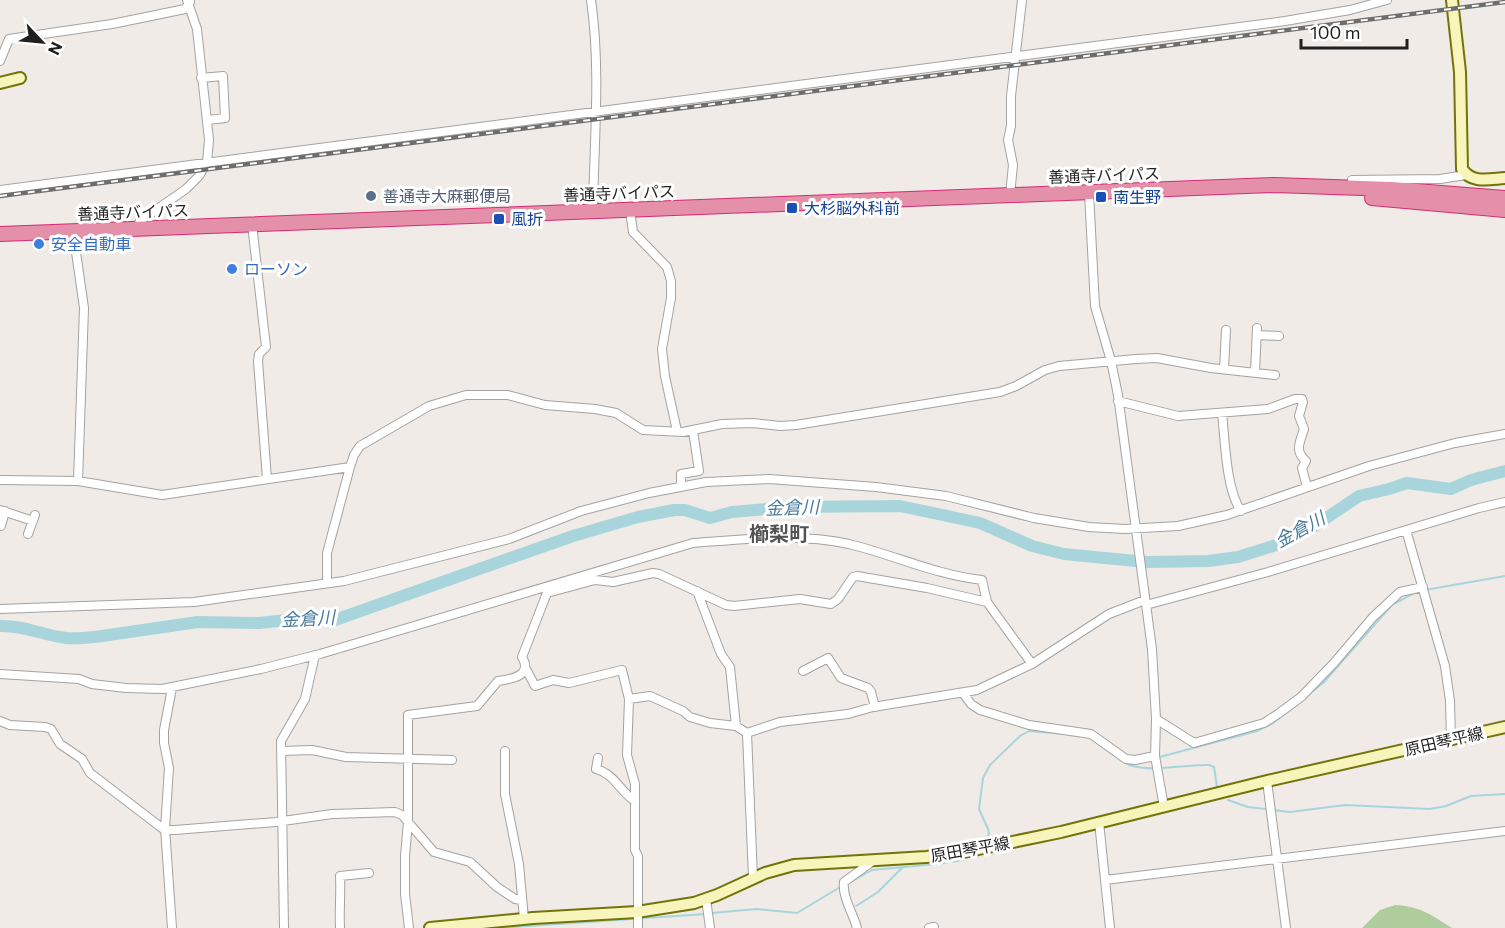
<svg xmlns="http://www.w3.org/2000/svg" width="1505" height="928" font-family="Commissioner,'Noto Sans JP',sans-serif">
	<rect width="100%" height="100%" fill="#f0ebe6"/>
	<path fill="#afcd9c" d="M1395,905C1420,906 1431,915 1452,928H1362L1380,910Z"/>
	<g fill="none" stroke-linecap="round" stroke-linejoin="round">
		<path stroke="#a8d5dc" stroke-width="2" d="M1425,590L1505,576
			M1156,758L1257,731L1273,723L1323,683L1392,605L1416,592
			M1120,759L1129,765L1136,763
			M1129,765C1155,773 1183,764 1209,765L1214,767L1217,787
			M1228,800L1248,807L1290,812L1345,805L1430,809L1446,806L1471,796L1505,794
			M985,840L989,834L988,829L979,809L983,778L990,765L1020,736L1029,731L1068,734
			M847,884L872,870L937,864L963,860
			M856,906L878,892L902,868
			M711,913L757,909L797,913L842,886
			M499,928L706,914"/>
		<path stroke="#a8d5dc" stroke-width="12" d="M0,626C23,625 43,635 66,638C75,639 85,638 95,637L198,622L259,623L306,618L335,620L573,536L638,517L674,510H685L710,518L732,512L789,507L900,506L980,523L1032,546L1064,554L1146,562L1208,561L1238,557L1279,544L1313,527L1359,496L1389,489L1407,483L1451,489L1471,480L1505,471"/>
		<g stroke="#a3a3a3" stroke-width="10">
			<path id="street" d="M591,0C601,70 594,140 593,211
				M0,61L9,39L112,24L185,9L190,2
				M201,78L223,76L225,118L208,120
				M1352,180L1440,179L1466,175
				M0,190L1285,21L1350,10L1387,0
				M1089,193L1095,306L1111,361L1118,395L1152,649L1156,719L1155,756L1164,807
				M1010,195L1013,165L1008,140L1011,126V96L1022,0
				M630,210L633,232L667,267L671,281V298L662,349L665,376L677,431
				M252,224L266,347L259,354L258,361L267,479
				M136,229L140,221L186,189L199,176L207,162L209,140L197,29L187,0
				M73,231L84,308L78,481
				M1257,335L1279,336
				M1224,369L1226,330
				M1255,372L1257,328
				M1118,401L1178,416L1268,409L1295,399H1302L1303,402L1299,416L1304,429C1300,442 1294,451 1306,461L1302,468L1307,487
				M1222,413C1225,440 1226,490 1241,511
				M0,480L78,481L162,495L350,467
				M681,486V474L699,471L693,431
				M0,510L33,521
				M1,526L5,511
				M1406,530L1445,666L1450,701L1451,740
				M28,534L35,515
				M327,582V553L350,467L354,455L360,446L429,406L466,395H508L545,405L595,409L616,413L643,430L683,432L722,424L753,423L780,426L796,425L1000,392L1016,386L1045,370L1059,366L1136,359L1157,358L1211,368L1275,375
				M697,591L721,654L730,667L736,726
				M1146,605L1268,572L1479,508L1505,502
				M0,609L194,602L344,581L509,539L581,511L649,493L706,482L769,479L876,487L946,496L1034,518L1089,527L1125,529L1178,526L1227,515L1369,466L1455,443L1505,434
				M526,669L535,686L553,680L569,683L622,670L629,699
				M803,671L828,658L841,678L868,688L871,692L875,707
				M0,674L79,679L92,684L126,688L162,689L261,669L320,654L693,543C744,539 799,533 849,544C894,555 936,575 982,580L987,602
				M963,693L971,704L980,710L1029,725L1091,734L1126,759L1135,760L1155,756
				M1156,719L1194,743L1264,723L1278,714L1301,697L1334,663L1373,617L1400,592L1423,587
				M0,721L10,725L45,727L51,729L60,744L82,759L90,773L162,828L175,830L276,822L332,814L395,812L402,815L434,852L470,862L497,887L515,899L522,900
				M747,733L780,722L848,714L873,707L977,690L1032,664L1109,614L1145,600
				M747,733L753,878
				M281,751L312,750L346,757L452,760
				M505,751V794L519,864L524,919
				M598,758L596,769C615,774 620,792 635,801
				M1267,781L1286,928
				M1099,822L1110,928
				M1105,880L1505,831
				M706,899L710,928
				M172,928L165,828L169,768L164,743V730L172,688
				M284,928L281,741L305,699L315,655
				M340,928C339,910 341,894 340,876L369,873
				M409,928L405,894V856L408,822V715L477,706L498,681C513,679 533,675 522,657L547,593L595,580L613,582L653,573L659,574L726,605L734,606L800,599L831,604L838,599L853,577L857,576L927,588L987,602L1032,664
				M638,928V856L635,850V784L627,755L629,699L650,696L683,711L690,717L710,723L736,726L747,733
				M857,928C853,913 842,897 844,882L873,861
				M929,928L934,927"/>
		</g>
		<g stroke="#727409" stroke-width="14">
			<path id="secondary" d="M1452,0L1460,72L1462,169C1472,184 1489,179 1505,178
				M0,83L20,78
				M430,928L533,918L637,912L694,903L717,895L765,873L794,865L926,857L959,853L1061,832L1267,781L1505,727"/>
		</g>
		<g stroke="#d52b75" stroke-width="16">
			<path id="highway" d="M1372,198L1505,210
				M0,234L1274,185L1391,189L1505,198"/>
		</g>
		<use href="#street" stroke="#fff" stroke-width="8"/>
		<use href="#secondary" stroke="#f7f5bc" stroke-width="10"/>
		<use href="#highway" stroke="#e490a8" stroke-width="14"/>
		<g stroke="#6d6d6d" stroke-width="4.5">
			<path id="rail" d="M0,196L1505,2"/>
		</g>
		<use href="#rail" stroke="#fff" stroke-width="2" stroke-dasharray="7" stroke-linecap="butt"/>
	</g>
	<circle fill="#5c6f8a" stroke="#fff" stroke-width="2" cx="371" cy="196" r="6"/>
	<g fill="#1a4fb4" stroke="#fff" stroke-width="2">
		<rect x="1095" y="191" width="12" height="12" rx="3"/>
		<rect x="786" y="202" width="12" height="12" rx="3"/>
		<rect x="493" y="213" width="12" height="12" rx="3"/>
	</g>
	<g fill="#3f7fe0" stroke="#fff" stroke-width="2">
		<circle cx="39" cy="244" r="6"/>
		<circle cx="232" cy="269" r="6"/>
	</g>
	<g text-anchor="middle" stroke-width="6" stroke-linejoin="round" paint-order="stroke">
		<g font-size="16" fill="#1f1f1f" stroke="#fff">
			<text transform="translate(1104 175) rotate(-2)" y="6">善通寺バイパス</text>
			<text transform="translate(619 193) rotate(-2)" y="6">善通寺バイパス</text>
			<text transform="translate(133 212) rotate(-2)" y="6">善通寺バイパス</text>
			<text transform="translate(1444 741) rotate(-13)" y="6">原田琴平線</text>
			<text transform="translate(970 849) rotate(-10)" y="6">原田琴平線</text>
		</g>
		<g font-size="16" fill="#4e5e75" stroke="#fff" text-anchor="start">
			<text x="383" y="202">善通寺大麻郵便局</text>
		</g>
		<g font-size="16" fill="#164399" stroke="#fff" text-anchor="start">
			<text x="1113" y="203">南生野</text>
			<text x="804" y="214">大杉脳外科前</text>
			<text x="511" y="225">風折</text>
		</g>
		<g font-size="16" fill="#366cbe" stroke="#fff" text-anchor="start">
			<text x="51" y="250">安全自動車</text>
			<text x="244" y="275">ローソン</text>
		</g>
		<g font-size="18" font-style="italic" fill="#487a9c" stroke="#fff">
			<text transform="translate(792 508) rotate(-2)" y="6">金倉川</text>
			<text transform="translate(1300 530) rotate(-29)" y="6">金倉川</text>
			<text transform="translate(308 619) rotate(-3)" y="6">金倉川</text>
		</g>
		<g font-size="20" font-weight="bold" fill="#525252" stroke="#fff">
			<text x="779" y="541">櫛梨町</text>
		</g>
	</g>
	<g transform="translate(42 42) rotate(116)" stroke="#ffffff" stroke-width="4.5" paint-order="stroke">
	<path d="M0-4.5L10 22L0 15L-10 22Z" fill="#1f1f1f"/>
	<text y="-9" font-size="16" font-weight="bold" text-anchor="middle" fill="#1f1f1f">N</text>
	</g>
	<path d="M1301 39v9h106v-9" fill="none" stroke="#1f1f1f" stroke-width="3"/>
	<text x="1310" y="39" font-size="18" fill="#1f1f1f" stroke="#ffffff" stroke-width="4.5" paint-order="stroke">100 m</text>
</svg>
